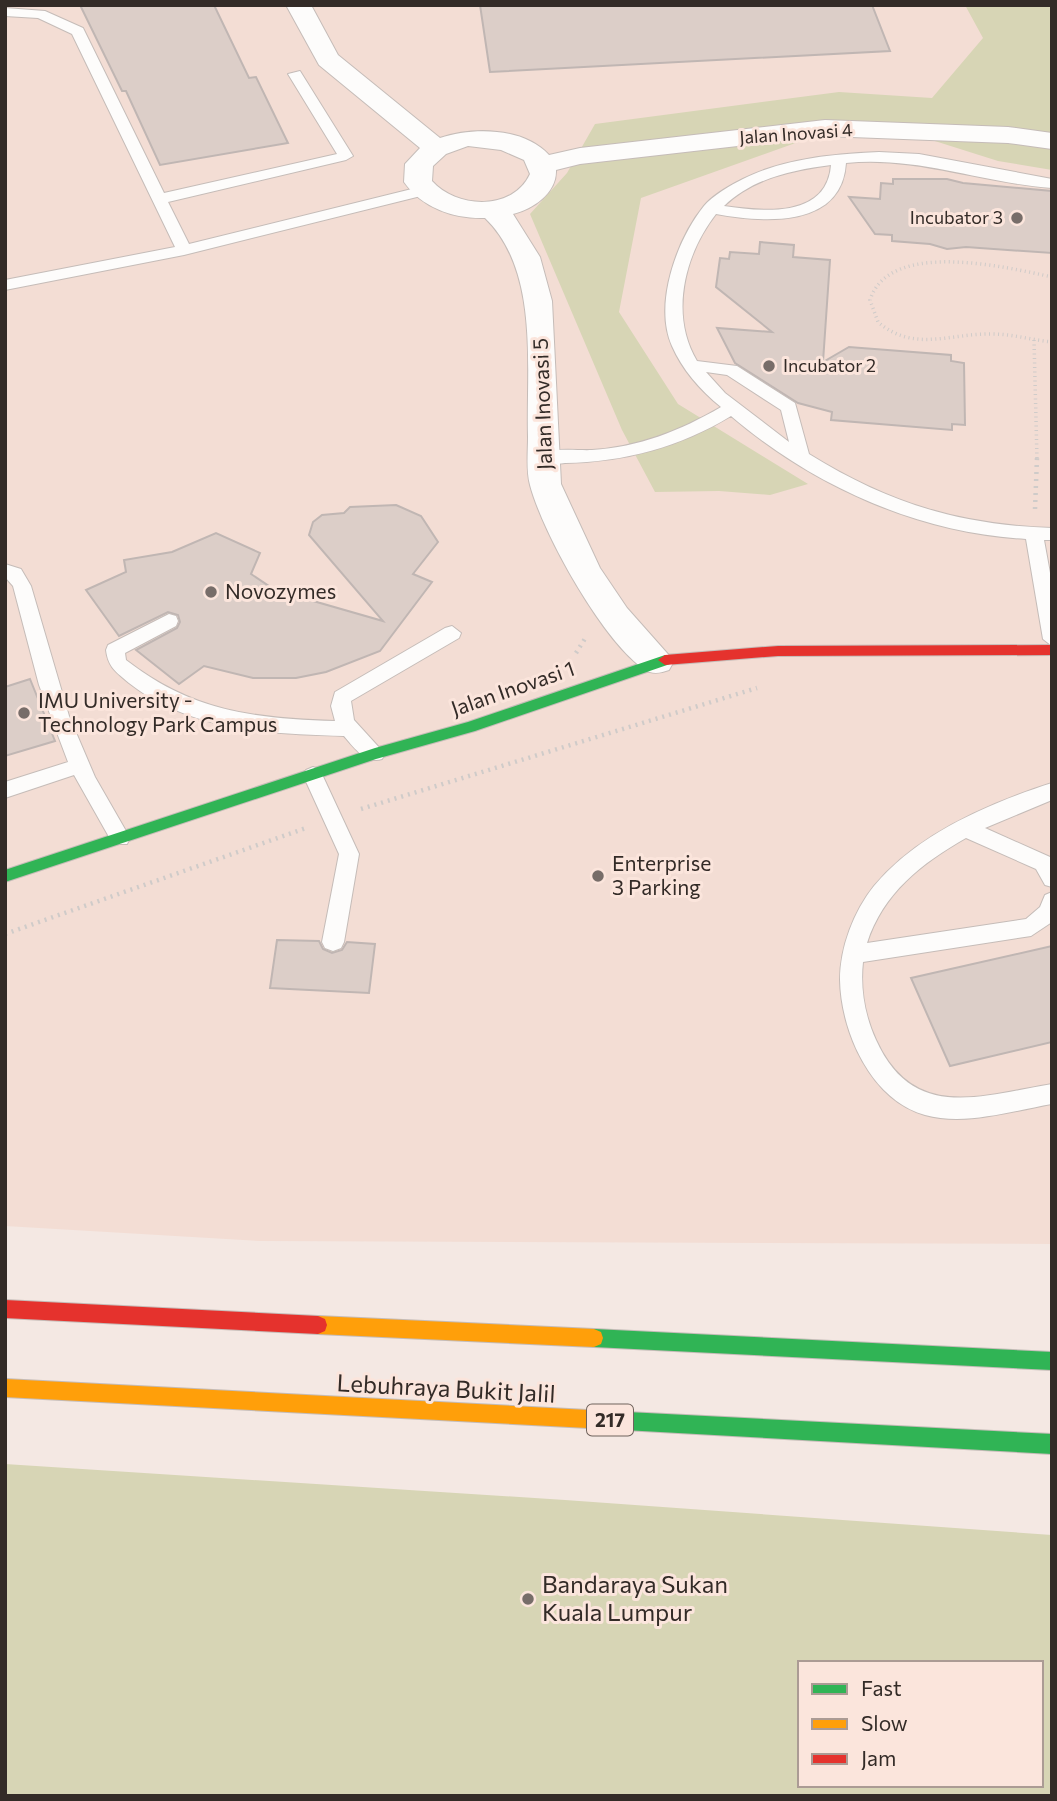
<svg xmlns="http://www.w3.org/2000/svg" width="1057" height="1801" font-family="Commissioner,sans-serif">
	<rect width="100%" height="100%" fill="#f4e8e3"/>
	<path fill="#f3ddd4" d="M5,5H1052V1244L260,1241L5,1226Z"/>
	<path fill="#d7d5b5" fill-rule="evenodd" d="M965,5H1052V170L998,161L900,130L801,141L641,198L619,312L678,404L808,484L770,495L719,491L655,492L622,430L530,214L567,173L595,124L839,92L932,98L983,38Z
		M5,1464L565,1500L1052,1535V1796H5ZM800,1663H1041V1785H800Z"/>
	<path fill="#dccec8" stroke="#c0b6b3" stroke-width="2" d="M80,5H214L249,78L256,77L288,143L160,165L126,91H122Z
		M480,5H872L890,51L490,72Z
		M893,179H947L963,183L1052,191V253L966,247L947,249L930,244L892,241V235L875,234L849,197L880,199L881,183L893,184Z
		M760,242L794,245L793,257L830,260L823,362L849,347L951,355V361L964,363L965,425L952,424V430L831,420L832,412L798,403L735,363L717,328L772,332L716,287L720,258L729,259L730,252L759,254Z
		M396,505L421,516L438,542L413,574L432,582L380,651L326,672L296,678H253L204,666L179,684L136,650L177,628L180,622L178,615L168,612L119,636L86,590L126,572L124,560L172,552L216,533L260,553L251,574L275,590L383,621L309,535L313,522L322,515L344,513L350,507Z
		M30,679L55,741L5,756V687Z
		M277,940L319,941L323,949L332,953L342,950L347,942L375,944L369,993L270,988Z
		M1052,946V1042L950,1066L911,978Z"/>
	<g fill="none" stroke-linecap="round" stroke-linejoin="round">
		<g stroke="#c5bcb8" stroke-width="2">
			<path id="lane" d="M5,8L45,11L83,28L164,193L337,154L288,74L300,71L353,156L346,160L168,202L189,244L424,186L432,191L429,194L184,255L5,290V280L175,247L72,34L38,18L5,16Z
				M879,152L919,154L1052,179V188C980,183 920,156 846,163C842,228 765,223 716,214C685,254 669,314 697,361L737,366L795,403L809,454C888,503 959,525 1052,528V540H1044L1052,584V646L1043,639L1026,539C918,533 813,486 731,416C680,447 625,462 565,463C554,464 541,467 534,458C543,446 578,451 592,450C639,447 680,431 721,407C700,390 682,369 672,346C653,303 678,238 704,206C712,196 731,185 743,179C784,158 835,154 879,152ZM831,165C827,218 764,212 724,206C753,178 793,170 831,165ZM706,372L727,375L781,410L789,442L725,393Z
				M5,564L21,569L31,586L69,716L95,777L130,838L127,844H113L74,775L5,798V782L68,762L39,685L13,586L5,577Z
				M169,614L176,616L178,621L176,626L125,653L126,660C193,712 253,718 335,721L331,706L335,692L445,628L452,626L461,633L459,638L351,701L354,720L385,754L382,759C366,764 354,748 344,736C271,734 190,731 129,683C116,672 108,667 106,650L108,645Z
				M313,767L320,770L359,854L344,942L341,948L333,951L325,948L322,942L339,854L303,775L306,770Z
				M1052,783V800L985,828L1050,857L1052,887L1045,885L1036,869L966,838C922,863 883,893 867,943L1026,919L1040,907L1045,895L1052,892V922L1031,936L863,962C860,988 865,1016 876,1040C913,1122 980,1096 1052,1084V1104C1012,1111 965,1126 925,1115C871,1100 841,1032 840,980C840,947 854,911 874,886C917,834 989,803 1052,783Z"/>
		</g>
		<g stroke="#c5bcb8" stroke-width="2">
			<path id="street" d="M286,5H311L338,55L440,138C473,127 523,127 549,155L580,148L825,120L1008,127L1052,133V149L1008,143L825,136L580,164L556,170C557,193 533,209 513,214L540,257L552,301L561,484L600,568L627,608L674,661L669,670C661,673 652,675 644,669C603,641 543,534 530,485C526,471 528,452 528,437C526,368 540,271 485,218C454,219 422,208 404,182L405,164L420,148L319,65ZM468,146L501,150L524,160L530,174C513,211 457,209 432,181L433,166L446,154Z"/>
		</g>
		<g stroke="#c5bcb8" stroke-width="2">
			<path id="fast" d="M665,655L670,656L672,660L670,664L475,731L376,759L5,882V870L375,748L468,722Z
				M594,1329L1052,1352V1370L594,1347L587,1344L585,1338L587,1332Z
				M588,1410L1052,1434V1454L588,1428L581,1426L579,1419L581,1412Z"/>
		</g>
		<g stroke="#c5bcb8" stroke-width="2">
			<path id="slow" d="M318,1316L594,1329L601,1332L603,1338L601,1344L594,1347L318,1334L311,1331L309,1325L311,1319Z
				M5,1379L588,1410L595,1412L597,1419L595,1426L588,1428L5,1397Z"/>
		</g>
		<g stroke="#c5bcb8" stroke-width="2">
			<path id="jam" d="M1052,645V655L778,656L665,665L658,660L665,655L778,646Z
				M5,1300L318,1316L325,1319L327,1325L325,1331L318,1334L5,1318Z"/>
		</g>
		<path stroke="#cfcbc9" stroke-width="3.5" stroke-dasharray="1 3.5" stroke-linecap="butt" d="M1052,277C1006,267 889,239 870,300L878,322C914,353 950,333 992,334C1012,334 1032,340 1052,342
			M1034,340L1037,459"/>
		<path stroke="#cfcbc9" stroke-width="4.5" stroke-dasharray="2 5" stroke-linecap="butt" d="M1035,509L1037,458
			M576,653L586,637
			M361,809L757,688
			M5,934L306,828"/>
		<use href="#lane" fill="#fdfcfb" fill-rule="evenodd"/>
		<use href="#street" fill="#fdfcfb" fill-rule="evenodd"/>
		<use href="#fast" fill="#30b455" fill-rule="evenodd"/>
		<use href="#slow" fill="#ff9f0a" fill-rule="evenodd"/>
		<use href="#jam" fill="#e5322d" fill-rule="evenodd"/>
	</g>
	<g fill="#776d69" stroke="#fbe5dc" stroke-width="2.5">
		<circle cx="1017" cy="218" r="7"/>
		<circle cx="769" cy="366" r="7"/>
		<circle cx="211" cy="592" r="7"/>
		<circle cx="24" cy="713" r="7"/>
		<circle cx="598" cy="876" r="7"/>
		<circle cx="528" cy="1599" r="7"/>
	</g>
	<g text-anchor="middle" stroke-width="6" stroke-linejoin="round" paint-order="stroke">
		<g font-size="18" fill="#332b27" stroke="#fbe5dc">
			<text transform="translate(796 134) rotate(-4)" y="6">Jalan Inovasi 4</text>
		</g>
		<g font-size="18" fill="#332b27" stroke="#fbe5dc" text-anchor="end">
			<text x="1003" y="224">Incubator 3</text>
			<text x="783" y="372" text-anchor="start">Incubator 2</text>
		</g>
		<rect fill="#fbe5dc" stroke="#6f635d" stroke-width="2" x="587" y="1404.5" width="46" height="31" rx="5"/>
		<g font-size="19" font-weight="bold" fill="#332b27">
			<text x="610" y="1427">217</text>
		</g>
		<g font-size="21" fill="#332b27" stroke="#fbe5dc">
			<text transform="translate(543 404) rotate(-92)" y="7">Jalan Inovasi 5</text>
			<text transform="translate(513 689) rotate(-19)" y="7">Jalan Inovasi 1</text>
		</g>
		<g font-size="21" fill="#332b27" stroke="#fbe5dc" text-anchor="start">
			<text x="225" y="599">Novozymes</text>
			<text x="38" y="708">IMU University -<tspan x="38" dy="24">Technology Park Campus</tspan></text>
			<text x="612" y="871">Enterprise<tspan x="612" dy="24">3 Parking</tspan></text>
		</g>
		<g font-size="24" fill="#332b27" stroke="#fbe5dc">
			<text transform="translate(446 1389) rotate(3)" y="8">Lebuhraya Bukit Jalil</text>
		</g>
		<g font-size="24" fill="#332b27" stroke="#fbe5dc" text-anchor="start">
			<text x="542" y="1593">Bandaraya Sukan<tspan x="542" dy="28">Kuala Lumpur</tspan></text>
		</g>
	</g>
	<rect width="1057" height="1801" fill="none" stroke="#332b27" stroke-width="14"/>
	<rect x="798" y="1661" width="245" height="126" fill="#fbe5dc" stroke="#ab9b94" stroke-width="2"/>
	<rect x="812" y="1684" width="35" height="10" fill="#30b455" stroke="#ab9b94" stroke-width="2"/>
	<text x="861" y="1696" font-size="21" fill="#332b27">Fast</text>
	<rect x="812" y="1719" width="35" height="10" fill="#ff9f0a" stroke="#ab9b94" stroke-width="2"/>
	<text x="861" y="1731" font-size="21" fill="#332b27">Slow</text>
	<rect x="812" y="1754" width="35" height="10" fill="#e5322d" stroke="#ab9b94" stroke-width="2"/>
	<text x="861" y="1766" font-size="21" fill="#332b27">Jam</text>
</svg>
